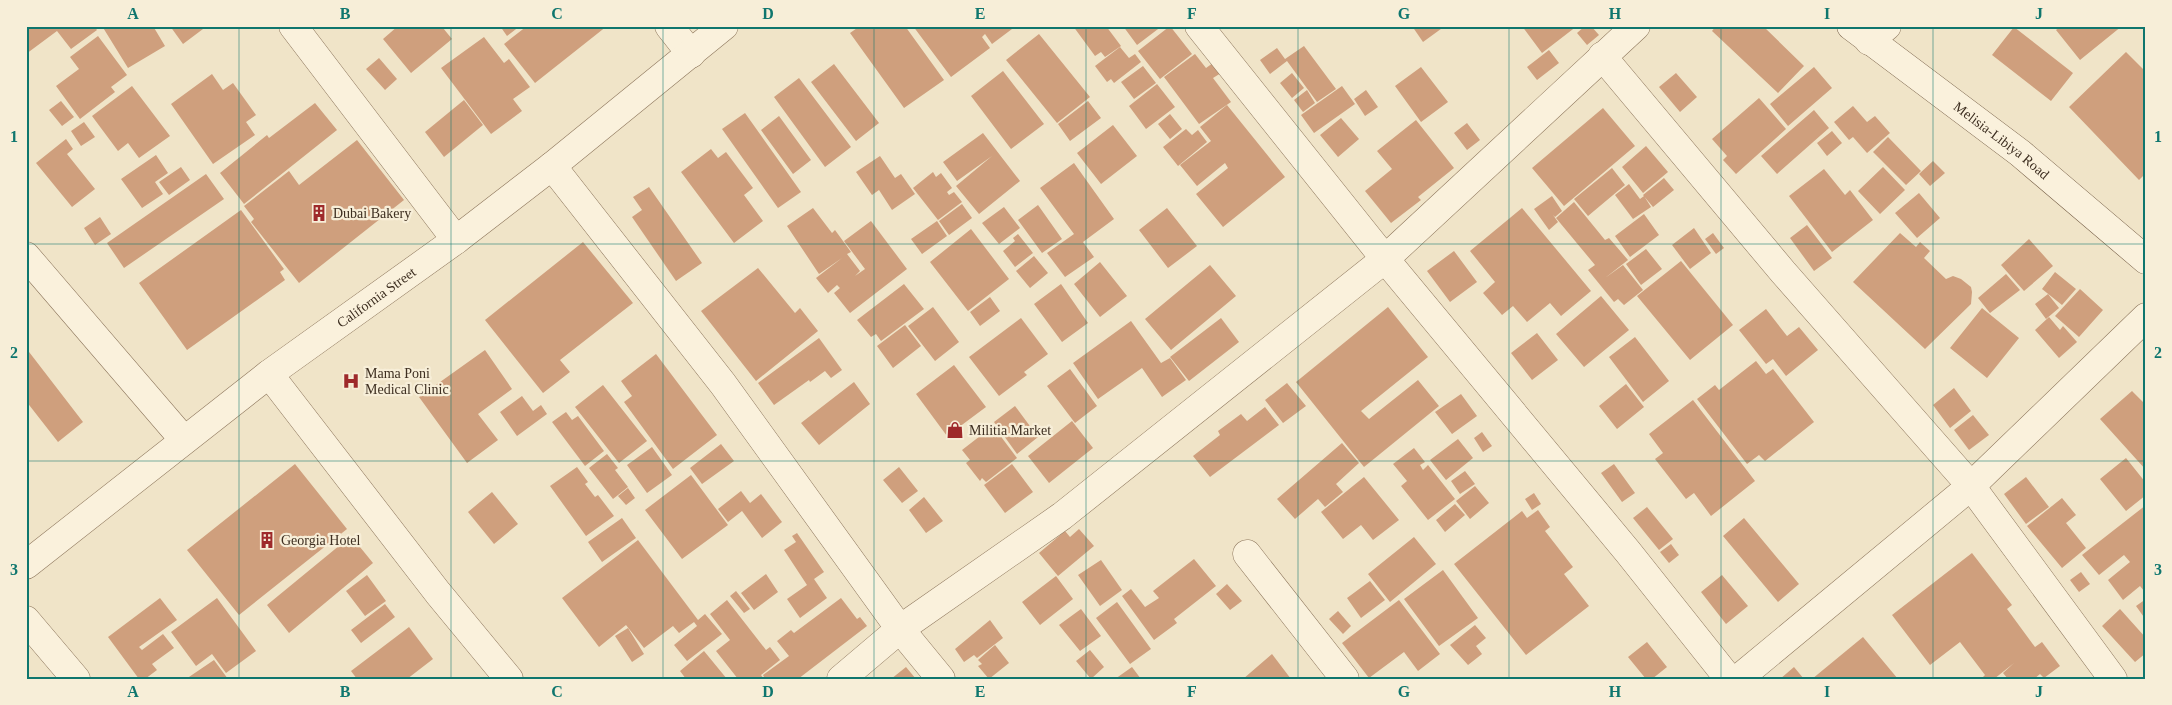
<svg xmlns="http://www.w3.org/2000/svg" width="2172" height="705" font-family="'Times New Roman',serif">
	<rect width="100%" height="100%" fill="#f0e4c8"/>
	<path fill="#cf9f7d" d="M26,26H94L97,30L71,49L57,31L26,54Z
		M102,26H153L165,46L128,68Z
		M170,26H207L183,44Z
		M398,26H446L443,28L452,39L411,73L383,39Z
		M500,26H520L507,36Z
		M527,26H607L535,83L504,44Z
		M860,26H905L944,80L904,108L850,33Z
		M913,26H1016L992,44L985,34L982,37L990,48L951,77Z
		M1073,26H1106L1121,46L1105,57L1101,52L1095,56Z
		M1123,26H1162L1137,45Z
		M1170,26L1192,54L1160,79L1138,51Z
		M1412,26H1445L1423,42Z
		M1522,26H1577L1542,53Z
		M1585,26H1591L1599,35L1587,45L1577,33Z
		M1716,26H1763L1804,66L1778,93L1712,31Z
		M2061,26H2122L2080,60L2056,30Z
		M2014,27L2073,73L2051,101L1992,55Z
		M1039,34L1090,97L1057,123L1006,60Z
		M98,36L127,75L111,87L115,92L80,119L56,86L79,69L70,57Z
		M484,37L504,63L509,59L530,87L513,99L522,111L491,134L441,68Z
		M1304,46L1336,89L1317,102L1287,61L1270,74L1260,60L1277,48L1285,59Z
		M1120,47L1129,58L1135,54L1141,62L1114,83L1111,79L1107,82L1095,66Z
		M1549,50L1559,63L1537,80L1527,67Z
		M2126,52L2146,72V173L2139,180L2069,107Z
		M1195,54L1206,68L1213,63L1221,73L1213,78L1231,102L1199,124L1164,77Z
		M379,58L397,79L385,90L366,69Z
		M834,64L879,123L856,141L811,82Z
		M1143,66L1156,83L1134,99L1121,82Z
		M1421,67L1448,102L1421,122L1395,86Z
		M1814,67L1832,88L1788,126L1770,104Z
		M1003,71L1044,124L1011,149L971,96Z
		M1292,73L1304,88L1292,98L1280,83Z
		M1676,73L1697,97L1680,112L1659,87Z
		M212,74L223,90L233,83L256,115L246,122L255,135L213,164L171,104Z
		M799,78L851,147L825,167L774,97Z
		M1157,84L1175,107L1146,129L1129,106Z
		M132,86L170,136L139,158L128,143L118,151L92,116Z
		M1342,86L1355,104L1314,133L1301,115Z
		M1307,90L1315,103L1303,112L1294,100Z
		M1366,90L1378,107L1365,116L1354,99Z
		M1759,98L1786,129L1736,174L1723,160L1727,156L1712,139Z
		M464,100L483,125L444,157L425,132Z
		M61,101L74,117L62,126L49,110Z
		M1088,101L1101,118L1070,141L1058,124Z
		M315,103L337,130L244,204L220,173L267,135L269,138Z
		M1227,105L1285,177L1223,227L1196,194L1228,168L1225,163L1197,186L1180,165L1211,141L1200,127Z
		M1853,106L1867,122L1875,116L1890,133L1867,153L1853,137L1849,140L1834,122Z
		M1603,108L1635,146L1564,206L1532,168Z
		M1814,110L1829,128L1777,174L1761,156Z
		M745,113L801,192L778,208L722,129Z
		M1170,114L1182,129L1170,139L1158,124Z
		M779,116L811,160L793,174L761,130Z
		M1341,118L1359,139L1338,157L1320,135Z
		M1416,120L1454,168L1418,197L1421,200L1391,223L1365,191L1392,169L1377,151Z
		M84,122L95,137L81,146L71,131Z
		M1467,123L1480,140L1467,150L1454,133Z
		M1113,125L1137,156L1101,184L1077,153Z
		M1186,129L1192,135L1198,130L1207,142L1178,166L1163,147Z
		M1832,131L1842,143L1827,156L1817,143Z
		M983,133L1020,181L979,214L956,186L992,156L957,181L943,162Z
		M1888,137L1921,171L1906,185L1873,152Z
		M66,139L73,149L67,154L95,189L72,207L36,163Z
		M357,140L404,200L299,283L251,222L254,219L244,206L289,171L299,185Z
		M1646,146L1668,172L1643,193L1622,167Z
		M711,149L718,158L726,152L753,188L744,195L763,221L734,243L681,172Z
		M156,155L168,173L155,182L163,194L142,208L121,179Z
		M880,156L895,178L901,174L915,194L892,210L879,190L872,195L856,172Z
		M1933,161L1945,173L1930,186L1919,174Z
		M1074,163L1114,219L1083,242L1094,257L1065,277L1047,253L1074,234L1040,188Z
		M181,167L190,180L169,195L159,182Z
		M1883,167L1905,190L1880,214L1858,191Z
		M1612,168L1625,185L1588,216L1574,199Z
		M1824,169L1845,195L1850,190L1873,220L1832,252L1789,196Z
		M933,172L936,177L941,173L952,188L947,192L949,195L954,192L962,202L938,220L913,188Z
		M206,174L224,199L124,268L107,243Z
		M1664,178L1674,190L1653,207L1643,195Z
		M1629,184L1640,199L1644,196L1651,207L1633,219L1615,195Z
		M649,187L702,263L676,281L632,217L642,210L633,197Z
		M1919,193L1940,218L1917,238L1895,213Z
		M1552,196L1562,211L1555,217L1553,215L1558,222L1549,230L1534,209Z
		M1574,202L1605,240L1609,238L1628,260L1605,278L1623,265L1643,290L1624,305L1618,299L1614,302L1588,270L1595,265L1556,218Z
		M962,204L972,218L949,235L939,221Z
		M1038,205L1062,239L1042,253L1018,220Z
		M1004,207L1020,228L999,244L982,223Z
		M813,208L832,233L835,230L851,252L847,254L860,271L855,276L865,269L844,241L871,221L907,269L850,313L834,293L840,288L837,285L828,293L816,278L842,258L819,274L787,226Z
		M1167,208L1197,246L1168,268L1139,230Z
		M1522,208L1591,291L1561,316L1550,303L1527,322L1513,306L1502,315L1483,293L1495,282L1470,251Z
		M241,210L284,269L280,272L285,280L187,350L139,283Z
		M1644,214L1659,235L1630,257L1615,236Z
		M100,217L111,234L95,245L84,228Z
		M937,221L947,236L922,254L911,239Z
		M1807,225L1832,258L1814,271L1790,238Z
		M1694,228L1711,253L1690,269L1672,245Z
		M971,229L1009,279L968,311L930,262Z
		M1713,233L1724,248L1716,254L1705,239Z
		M1900,233L1916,247L1920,242L1930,251L1924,258L1946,279L1953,276L1961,279L1971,287L1972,292L1971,304L1925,349L1853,282Z
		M1018,234L1033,253L1015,267L1003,251L1015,241L1013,238Z
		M2029,239L2053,266L2024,291L2001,265Z
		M583,242L633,303L560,360L570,372L543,393L485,320Z
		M1646,249L1662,269L1641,285L1626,264Z
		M1454,251L1477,282L1450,302L1427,271Z
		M1034,256L1048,273L1030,288L1016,271Z
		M1681,261L1733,325L1690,360L1637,296Z
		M1100,262L1127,296L1100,317L1074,284Z
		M1210,265L1236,296L1171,350L1145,319Z
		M758,268L795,313L800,308L818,331L756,381L701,311Z
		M2055,272L2076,289L2062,305L2042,289Z
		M2006,274L2020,290L1990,313L1978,298Z
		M904,284L924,309L881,341L876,334L871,337L857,320Z
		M1061,284L1088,323L1062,342L1034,304Z
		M2080,289L2103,310L2079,337L2055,316Z
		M2048,294L2059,308L2046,319L2035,304Z
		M1601,296L1629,330L1584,367L1556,334Z
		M990,297L1000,311L980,326L970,312Z
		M933,307L959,342L935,361L908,326Z
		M1388,307L1428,357L1361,411L1369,419L1418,380L1439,406L1364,467L1296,382Z
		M1982,308L2019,338L1987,378L1950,348Z
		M1766,309L1787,336L1799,327L1818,350L1786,376L1773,359L1766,364L1739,330Z
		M2049,317L2060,330L2063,326L2077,342L2059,358L2035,330Z
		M1021,318L1048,354L1024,372L1027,375L999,396L969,357Z
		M1221,318L1239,342L1189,381L1170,357Z
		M1131,321L1161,363L1170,358L1186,380L1162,397L1142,368L1098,399L1073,363Z
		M905,325L921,346L893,368L877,346Z
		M1537,333L1558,360L1532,380L1511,353Z
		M1635,337L1669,381L1643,402L1609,357Z
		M819,338L842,370L831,378L825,371L810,382L809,380L774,405L758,383Z
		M26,348L83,422L58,442L26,401Z
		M485,350L512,389L478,414L498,440L467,463L419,397Z
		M656,354L717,435L673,469L624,402L632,396L621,381Z
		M1756,361L1766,374L1773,369L1814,422L1765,461L1759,455L1747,464L1697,399L1715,385L1719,390Z
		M954,365L986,407L947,436L916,394Z
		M1070,369L1097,406L1075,423L1047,386Z
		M854,382L870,404L819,445L801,423Z
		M1287,383L1306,406L1283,423L1265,400Z
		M1626,384L1644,407L1617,429L1599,406Z
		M603,385L647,441L619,463L575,407Z
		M1954,388L1971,411L1950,428L1933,405Z
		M2132,391L2146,405V470L2100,419Z
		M1461,394L1477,416L1452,434L1435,412Z
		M522,396L533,411L541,405L547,414L517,436L500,412Z
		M1693,400L1755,481L1711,516L1694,493L1686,499L1655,459L1663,453L1649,434Z
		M1015,406L1038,437L1017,454L994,422Z
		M1265,407L1279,425L1210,477L1193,456L1220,435L1218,431L1241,414L1247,421Z
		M566,412L572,420L578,416L604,451L585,466L552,422Z
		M1973,415L1989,435L1969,450L1954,430Z
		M1072,421L1093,448L1049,483L1028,456Z
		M993,426L1017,458L986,482L982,478L980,481L966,463L970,460L962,450Z
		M1482,432L1492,446L1483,452L1474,438Z
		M1458,439L1473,458L1446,480L1430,460Z
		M1342,443L1359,463L1336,484L1343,492L1325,507L1318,499L1295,519L1277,499Z
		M721,444L734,461L702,484L690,468Z
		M652,447L672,475L647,493L627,465Z
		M1414,448L1425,462L1420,465L1423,470L1428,465L1455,499L1428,520L1401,486L1407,481L1393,464Z
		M607,454L618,468L615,470L628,487L613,499L589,468Z
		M2126,458L2146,483V495L2126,511L2100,479Z
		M295,464L347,529L239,615L187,550Z
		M1012,464L1033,492L1005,513L984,485Z
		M1614,464L1635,493L1622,502L1601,473Z
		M577,467L588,482L585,484L595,497L598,495L614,516L586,536L550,486Z
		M899,467L918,491L902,503L883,480Z
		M1465,471L1475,484L1460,494L1451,481Z
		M691,475L728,525L682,559L645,510Z
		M1364,477L1399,520L1373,540L1361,525L1343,539L1321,512Z
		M2026,477L2049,507L2026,524L2004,494Z
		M1475,486L1489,503L1470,519L1456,501Z
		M628,488L635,498L626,505L618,496Z
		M741,491L750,503L761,494L782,522L762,538L742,511L728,522L718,509Z
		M492,492L518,524L494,544L468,512Z
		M1534,493L1541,504L1532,510L1525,499Z
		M924,497L943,521L926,533L909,510Z
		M2062,498L2076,515L2066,523L2086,548L2062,568L2027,526Z
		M1455,504L1465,515L1445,532L1436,520Z
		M2146,505V589L2144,591L2140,586L2123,600L2108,580L2130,562L2124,555L2099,575L2082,555Z
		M1647,507L1673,539L1659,550L1633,518Z
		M1538,510L1550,527L1545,531L1573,567L1564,574L1589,606L1526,655L1454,564L1522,511L1527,518Z
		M622,518L636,538L602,562L588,542Z
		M1744,518L1799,584L1778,602L1723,536Z
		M1079,529L1094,546L1058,576L1039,553L1065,531L1070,537Z
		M797,533L824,572L814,579L827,598L800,618L787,599L807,585L784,550L796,542L792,536Z
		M351,536L373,563L289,633L267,605Z
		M1414,537L1436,564L1390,602L1368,574Z
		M638,540L698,620L705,614L722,634L687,661L674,645L697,626L694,622L679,633L673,626L644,648L626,625L599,647L562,598Z
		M1671,544L1679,555L1669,563L1660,552Z
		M1972,553L2012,605L2007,609L2035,647L2042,642L2060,666L2044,678L2040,674L2034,679H2008L2003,673L2014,663L1994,679H1981L1985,675L1960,642L1930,665L1892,615Z
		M1194,559L1216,586L1174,619L1177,623L1154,640L1122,596L1131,589L1145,607L1159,598L1153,591Z
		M1101,560L1122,590L1100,606L1078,575Z
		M1443,570L1478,618L1439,646L1404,599Z
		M2081,572L2090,584L2079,592L2070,580Z
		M766,574L778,592L754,610L741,593Z
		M367,575L386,601L365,616L346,591Z
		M1722,575L1748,606L1726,624L1701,592Z
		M1056,576L1073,599L1040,625L1022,602Z
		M1370,581L1385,600L1361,618L1347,598Z
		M1227,584L1242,601L1230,610L1216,594Z
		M736,591L750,609L744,613L730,596Z
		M160,598L177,620L139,647L142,650L163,634L174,648L152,664L157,670L145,679H139L108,637Z
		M217,598L256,651L226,673L212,654L196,666L171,632Z
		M841,598L857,619L860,617L867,626L798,679H765L763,675L789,656L777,641L791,630L794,633Z
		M2146,599V620L2136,606Z
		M727,600L766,650L770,647L780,660L761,675L764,679H738L716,651L730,640L710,614Z
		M1399,600L1440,654L1418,671L1404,652L1369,678L1342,643Z
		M1117,602L1151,649L1130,664L1096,618Z
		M385,604L395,617L361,643L351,630Z
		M1081,609L1101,636L1080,651L1059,625Z
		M2120,609L2146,638V653L2135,662L2102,626Z
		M1338,611L1351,626L1343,634L1329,619Z
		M990,620L1003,638L977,658L974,655L964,662L955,649Z
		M1475,625L1486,638L1476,646L1482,654L1468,665L1450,645Z
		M409,627L433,659L407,679H357L351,671Z
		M628,628L644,654L632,662L615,636Z
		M1863,637L1898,679H1812Z
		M1647,642L1667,667L1652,679H1646L1628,657Z
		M995,645L1009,663L989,679L978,666L982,664L978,660Z
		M1090,650L1104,667L1091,679L1076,661Z
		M704,651L727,679H686L680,671Z
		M1272,654L1291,679H1243Z
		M214,660L228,679H186Z
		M906,667L916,679H891Z
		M1132,667L1141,679H1115Z
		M1794,667L1804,679H1780Z"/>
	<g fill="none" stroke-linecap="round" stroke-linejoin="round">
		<g stroke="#8d765c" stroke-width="29">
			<g id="minor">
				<path d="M293,26L456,240"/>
				<path d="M669,26L691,54"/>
				<path d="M1199,26L1385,259L1628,552L1729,679"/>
				<path d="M1869,41L1887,26"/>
				<path d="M1602,56L1783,272L1971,486L2113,679"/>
				<path d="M552,166L723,384L900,629L941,679"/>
				<path d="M26,256L184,440"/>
				<path d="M269,374L438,593L509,679"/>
				<path d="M1247,554L1345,679"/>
				<path id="s1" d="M26,565L269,374L456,240L552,166L724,26"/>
				<path d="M26,620L76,679"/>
				<path d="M841,679L900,629L1062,516L1385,259L1636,26"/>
				<path d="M1738,679L1971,486L2146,317"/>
			</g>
		</g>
		<g stroke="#6f573f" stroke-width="29">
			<g id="secondary">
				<path id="s2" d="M1851,26L2020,153L2146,260"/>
			</g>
		</g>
		<use href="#minor" stroke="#faf1dc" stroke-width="28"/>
		<use href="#secondary" stroke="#faf1dc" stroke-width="28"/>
	</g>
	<path fill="none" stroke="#0f766e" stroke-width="1" stroke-opacity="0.55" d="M239,26V679M451,26V679M663,26V679M874,26V679M1086,26V679M1298,26V679M1509,26V679M1721,26V679M1933,26V679M26,244H2146M26,461H2146"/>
	<defs>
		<g id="building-bare" transform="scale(1.35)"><path d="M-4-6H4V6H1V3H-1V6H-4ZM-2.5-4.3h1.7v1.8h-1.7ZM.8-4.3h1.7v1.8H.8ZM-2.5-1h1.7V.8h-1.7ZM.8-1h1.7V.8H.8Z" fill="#9e2a2b" stroke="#f7eed8" stroke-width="2.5" paint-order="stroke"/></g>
		<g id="hospital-bare" transform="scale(1.35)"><path d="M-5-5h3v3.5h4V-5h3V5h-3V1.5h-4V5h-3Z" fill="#9e2a2b" stroke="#f7eed8" stroke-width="2.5" paint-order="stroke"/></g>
		<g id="shop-bare" transform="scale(1.35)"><path d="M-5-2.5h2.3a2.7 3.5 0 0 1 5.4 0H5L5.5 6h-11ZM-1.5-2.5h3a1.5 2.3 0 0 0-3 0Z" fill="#9e2a2b" stroke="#f7eed8" stroke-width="2.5" paint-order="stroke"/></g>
	</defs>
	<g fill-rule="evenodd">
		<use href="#building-bare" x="319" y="213"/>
		<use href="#hospital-bare" x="351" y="381"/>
		<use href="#shop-bare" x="955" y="430"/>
		<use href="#building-bare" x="267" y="540"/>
	</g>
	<g text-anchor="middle" stroke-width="4.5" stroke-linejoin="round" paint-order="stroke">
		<g font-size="14" fill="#3d2e20" stroke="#f7eed8">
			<text dy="5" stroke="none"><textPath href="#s2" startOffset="189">Melisia-Libiya Road</textPath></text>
			<text dy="5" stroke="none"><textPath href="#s1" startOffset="441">California Street</textPath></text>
		</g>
		<g font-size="14" fill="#3d2e20" stroke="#f7eed8" text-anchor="start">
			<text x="333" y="218">Dubai Bakery</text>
			<text x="365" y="378">Mama Poni<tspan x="365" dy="16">Medical Clinic</tspan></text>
			<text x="969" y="435">Militia Market</text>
			<text x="281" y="545">Georgia Hotel</text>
		</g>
	</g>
	<rect width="2172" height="705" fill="none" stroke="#f7eed8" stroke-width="55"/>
	<rect x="28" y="28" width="2116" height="650" fill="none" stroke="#0f766e" stroke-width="2"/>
	<g font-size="16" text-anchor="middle" font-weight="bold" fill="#0f766e">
		<text x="133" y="19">A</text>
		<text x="345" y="19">B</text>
		<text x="557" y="19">C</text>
		<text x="768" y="19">D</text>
		<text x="980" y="19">E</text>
		<text x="1192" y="19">F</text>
		<text x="1404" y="19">G</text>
		<text x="1615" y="19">H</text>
		<text x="1827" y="19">I</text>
		<text x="2039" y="19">J</text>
		<text x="14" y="142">1</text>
		<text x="2158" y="142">1</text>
		<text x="14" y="358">2</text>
		<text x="2158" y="358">2</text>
		<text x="14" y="575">3</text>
		<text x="2158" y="575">3</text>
		<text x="133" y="697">A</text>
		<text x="345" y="697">B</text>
		<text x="557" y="697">C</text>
		<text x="768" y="697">D</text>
		<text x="980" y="697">E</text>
		<text x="1192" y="697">F</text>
		<text x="1404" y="697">G</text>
		<text x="1615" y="697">H</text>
		<text x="1827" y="697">I</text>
		<text x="2039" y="697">J</text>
	</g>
</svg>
